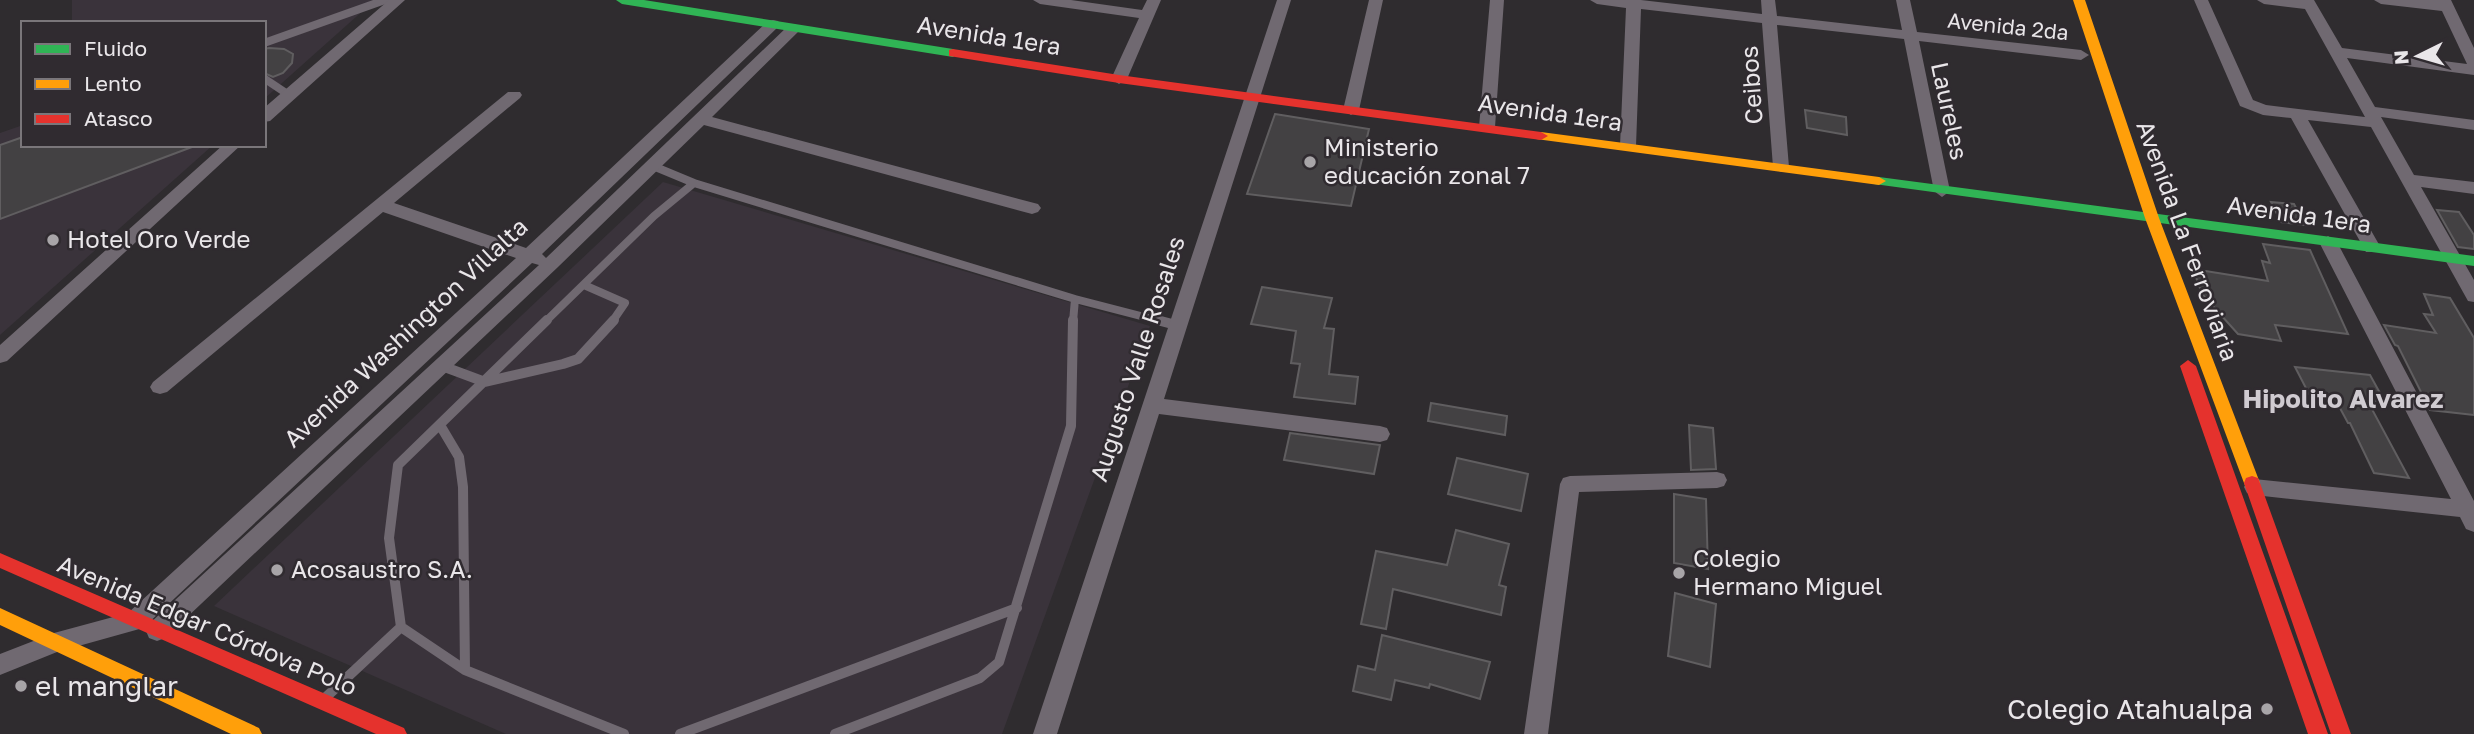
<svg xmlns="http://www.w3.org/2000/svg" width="2474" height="734" font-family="'Golos Text',sans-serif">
	<rect width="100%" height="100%" fill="#2f2c2f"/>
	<path fill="#3a333b" d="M72,0H375L264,99V23H72Z
		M23,125V145H213L0,335V133Z
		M663,182L1150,326L1002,734H506L214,606Z"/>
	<path fill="#434143" stroke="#605e60" stroke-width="2" d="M269,48L284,49L293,54L292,63L283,73L273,77L264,73V49Z
		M1805,110L1846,117L1847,135L1807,128Z
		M1275,114L1369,129L1351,206L1247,194Z
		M23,137V145L192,147L0,219V145Z
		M2271,202L2294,204L2305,225L2281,222Z
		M2437,210L2459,212L2474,235V249L2458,247Z
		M2263,244L2310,250L2348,334L2275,325L2281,341L2238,334L2202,294L2193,269L2268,281L2262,261L2270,263Z
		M1262,287L1332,298L1324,328L1334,329L1329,374L1358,377L1355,404L1294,397L1300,364L1291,363L1296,331L1251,324Z
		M2424,294L2450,298L2474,338V415L2430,410L2398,346L2395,345L2384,325L2436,333L2424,314L2433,315Z
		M2295,367L2370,375L2385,402L2367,400L2409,478L2374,473L2350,423H2348L2334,397L2309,394Z
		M1431,403L1507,416L1505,435L1428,421Z
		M1689,425L1713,428L1716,469L1691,470Z
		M1290,433L1380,445L1374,474L1284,460Z
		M1457,458L1528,474L1521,511L1448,494Z
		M1674,494L1706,499L1708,569L1674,563Z
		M1456,530L1509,544L1499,585L1506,587L1501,615L1393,589L1386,629L1361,624L1376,551L1447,565Z
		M1675,593L1716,604L1710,667L1668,656Z
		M1382,635L1490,662L1480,699L1430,684L1429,688L1395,680L1391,700L1353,691L1358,666L1375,670Z"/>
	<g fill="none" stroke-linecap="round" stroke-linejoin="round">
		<path stroke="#706971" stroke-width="8" d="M264,43L385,0
			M265,79L289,95
			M653,166L694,183
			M584,285L625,303L612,322
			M1075,299L1164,322
			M545,322L654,216L694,183L1075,299L1073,322"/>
		<path stroke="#706971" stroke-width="10" d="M547,320L398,465L389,538L401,627L465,670L624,734
			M1157,320L1176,325
			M442,366L485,382L563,364L578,359L614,320
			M440,425L459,457L463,487L465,670
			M325,698L401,627
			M680,734L1017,608
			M835,734L980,678L999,662L1071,426L1073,320"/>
		<path fill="#706971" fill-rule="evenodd" d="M389,0H405L270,121L264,122V108Z
			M1033,0H1071L1142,10L1147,0H1161L1127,79L1119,84L1111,79L1139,18L1040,4Z
			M1277,0H1291L1164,399L1380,426L1387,428L1390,434L1387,440L1380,442L1159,414L1057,734H1033Z
			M1369,0H1383L1359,110L1351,115L1343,110Z
			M1490,0H1504L1495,127L1487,132L1479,127Z
			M1590,0H1641L1762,14L1761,0H1775L1777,16L1902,30L1896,0H1910L1917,32L2081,50L2089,55L2081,60L1919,41L1950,191L1942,197L1934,191L1904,39L1777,25L1789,167L1781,172L1773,167L1762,23L1641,9L1636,146L1628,151L1620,146L1626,8L1597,4Z
			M2194,0H2208L2253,100L2266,105L2365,117L2305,9L2264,4L2257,0H2314L2342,48L2467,64L2442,11L2381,4L2374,0H2451L2474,48V75L2347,58L2375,107L2474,120V130L2381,117L2414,175L2474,182V194L2421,187L2474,280V302L2468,301L2371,127L2308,120L2381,248L2378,252H2366L2291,118L2263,115L2240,106Z
			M773,20L778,21L780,24L778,27L542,254L546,258L789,25L794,24L801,28L799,31L712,117L1038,204L1041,208L1038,212L1032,214L704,125L558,267L165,638L157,641L149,638L146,631L149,624L539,265L532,263L143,628L57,652L0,675V654L54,633L128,613L516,258L383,212L167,392L160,394L153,392L150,387L153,382L508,92H520L522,95L520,98L394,203L526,248L768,21Z
			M223,145H241L7,361L0,363V345Z
			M2328,236L2337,242L2474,501V532L2466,529L2460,517L2254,495L2247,493L2244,487L2247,481L2254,479L2451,499L2319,242Z
			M1717,472L1724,474L1727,480L1724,486L1717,488L1579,492L1548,734H1524L1560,484L1563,478L1570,476Z"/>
		<path fill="#30b455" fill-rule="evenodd" d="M616,0H644L953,49L959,53L953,57L622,4Z
			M1879,177L2474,256V266L1874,184L1872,181L1874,178Z"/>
		<path fill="#ff9f0a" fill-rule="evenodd" d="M2073,0H2085L2159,218L2260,483L2258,488L2252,490L2246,488L2244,483L2145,218Z
			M1541,132L1879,177L1886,181L1879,185L1536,139L1534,136Z
			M0,608L259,728L262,734H231L0,625Z"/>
		<path fill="#e5322d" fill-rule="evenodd" d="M953,49L1119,75L1541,132L1548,136L1541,140L1119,83L949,56V50Z
			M2188,360L2196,366L2328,734H2308L2180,366Z
			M2252,476L2258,478L2260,483L2351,734H2331L2244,483L2246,478Z
			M0,553L404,728L407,734H376L0,568Z"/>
	</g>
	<g fill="#a8a5a8" stroke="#302b30" stroke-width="2.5">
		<circle cx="1310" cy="162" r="7"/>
		<circle cx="53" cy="240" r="7"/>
		<circle cx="277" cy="570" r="7"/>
		<circle cx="1679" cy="573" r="7"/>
		<circle cx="21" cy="686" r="7"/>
		<circle cx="2267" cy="709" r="7"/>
	</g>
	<g text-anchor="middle" stroke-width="5" stroke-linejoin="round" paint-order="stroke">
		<g font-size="21" fill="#e9e6e9" stroke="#302b30">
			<text transform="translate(2008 27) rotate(6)" y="7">Avenida 2da</text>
		</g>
		<g font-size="24" fill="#e9e6e9" stroke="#302b30">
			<text transform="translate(989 36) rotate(9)" y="8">Avenida 1era</text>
			<text transform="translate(1752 85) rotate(-94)" y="8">Ceibos</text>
			<text transform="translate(1949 111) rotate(78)" y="8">Laureles</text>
			<text transform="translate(1550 113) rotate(8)" y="8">Avenida 1era</text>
			<text transform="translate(2299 215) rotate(8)" y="8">Avenida 1era</text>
			<text transform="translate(2187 241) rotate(70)" y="8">Avenida La Ferroviaria</text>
			<text transform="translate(406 333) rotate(-43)" y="8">Avenida Washington Villalta</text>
			<text transform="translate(1138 359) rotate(-72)" y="8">Augusto Valle Rosales</text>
			<text transform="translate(207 626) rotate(23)" y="8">Avenida Edgar Córdova Polo</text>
		</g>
		<g font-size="24" fill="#e9e6e9" stroke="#302b30" text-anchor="start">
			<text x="1324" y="156">Ministerio<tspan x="1324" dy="28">educación zonal 7</tspan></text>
			<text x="67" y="248">Hotel Oro Verde</text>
			<text x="1693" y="567">Colegio<tspan x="1693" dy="28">Hermano Miguel</tspan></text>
			<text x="291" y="578">Acosaustro S.A.</text>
		</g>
		<g font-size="26" font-weight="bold" fill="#d0cbd1" stroke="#302b30">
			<text x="2343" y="408">Hipolito Alvarez</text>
		</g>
		<g font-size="28" fill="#e9e6e9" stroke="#302b30" text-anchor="start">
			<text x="35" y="696">el manglar</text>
			<text x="2253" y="719" text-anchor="end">Colegio Atahualpa</text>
		</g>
	</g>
	<rect x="21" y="21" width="245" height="126" fill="#302b30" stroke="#7a767a" stroke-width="2"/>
	<rect x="35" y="44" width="35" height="10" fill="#30b455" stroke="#7a767a" stroke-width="2"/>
	<text x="84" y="56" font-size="21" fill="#e9e6e9">Fluido</text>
	<rect x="35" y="79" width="35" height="10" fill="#ff9f0a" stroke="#7a767a" stroke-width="2"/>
	<text x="84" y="91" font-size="21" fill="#e9e6e9">Lento</text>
	<rect x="35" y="114" width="35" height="10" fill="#e5322d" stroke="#7a767a" stroke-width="2"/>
	<text x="84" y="126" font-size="21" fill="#e9e6e9">Atasco</text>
	<g transform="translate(2418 56) rotate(265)" stroke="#302b30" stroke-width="5" paint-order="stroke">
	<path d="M0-5L12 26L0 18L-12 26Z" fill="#e9e6e9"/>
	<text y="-10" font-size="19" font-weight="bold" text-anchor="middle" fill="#e9e6e9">N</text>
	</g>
</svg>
